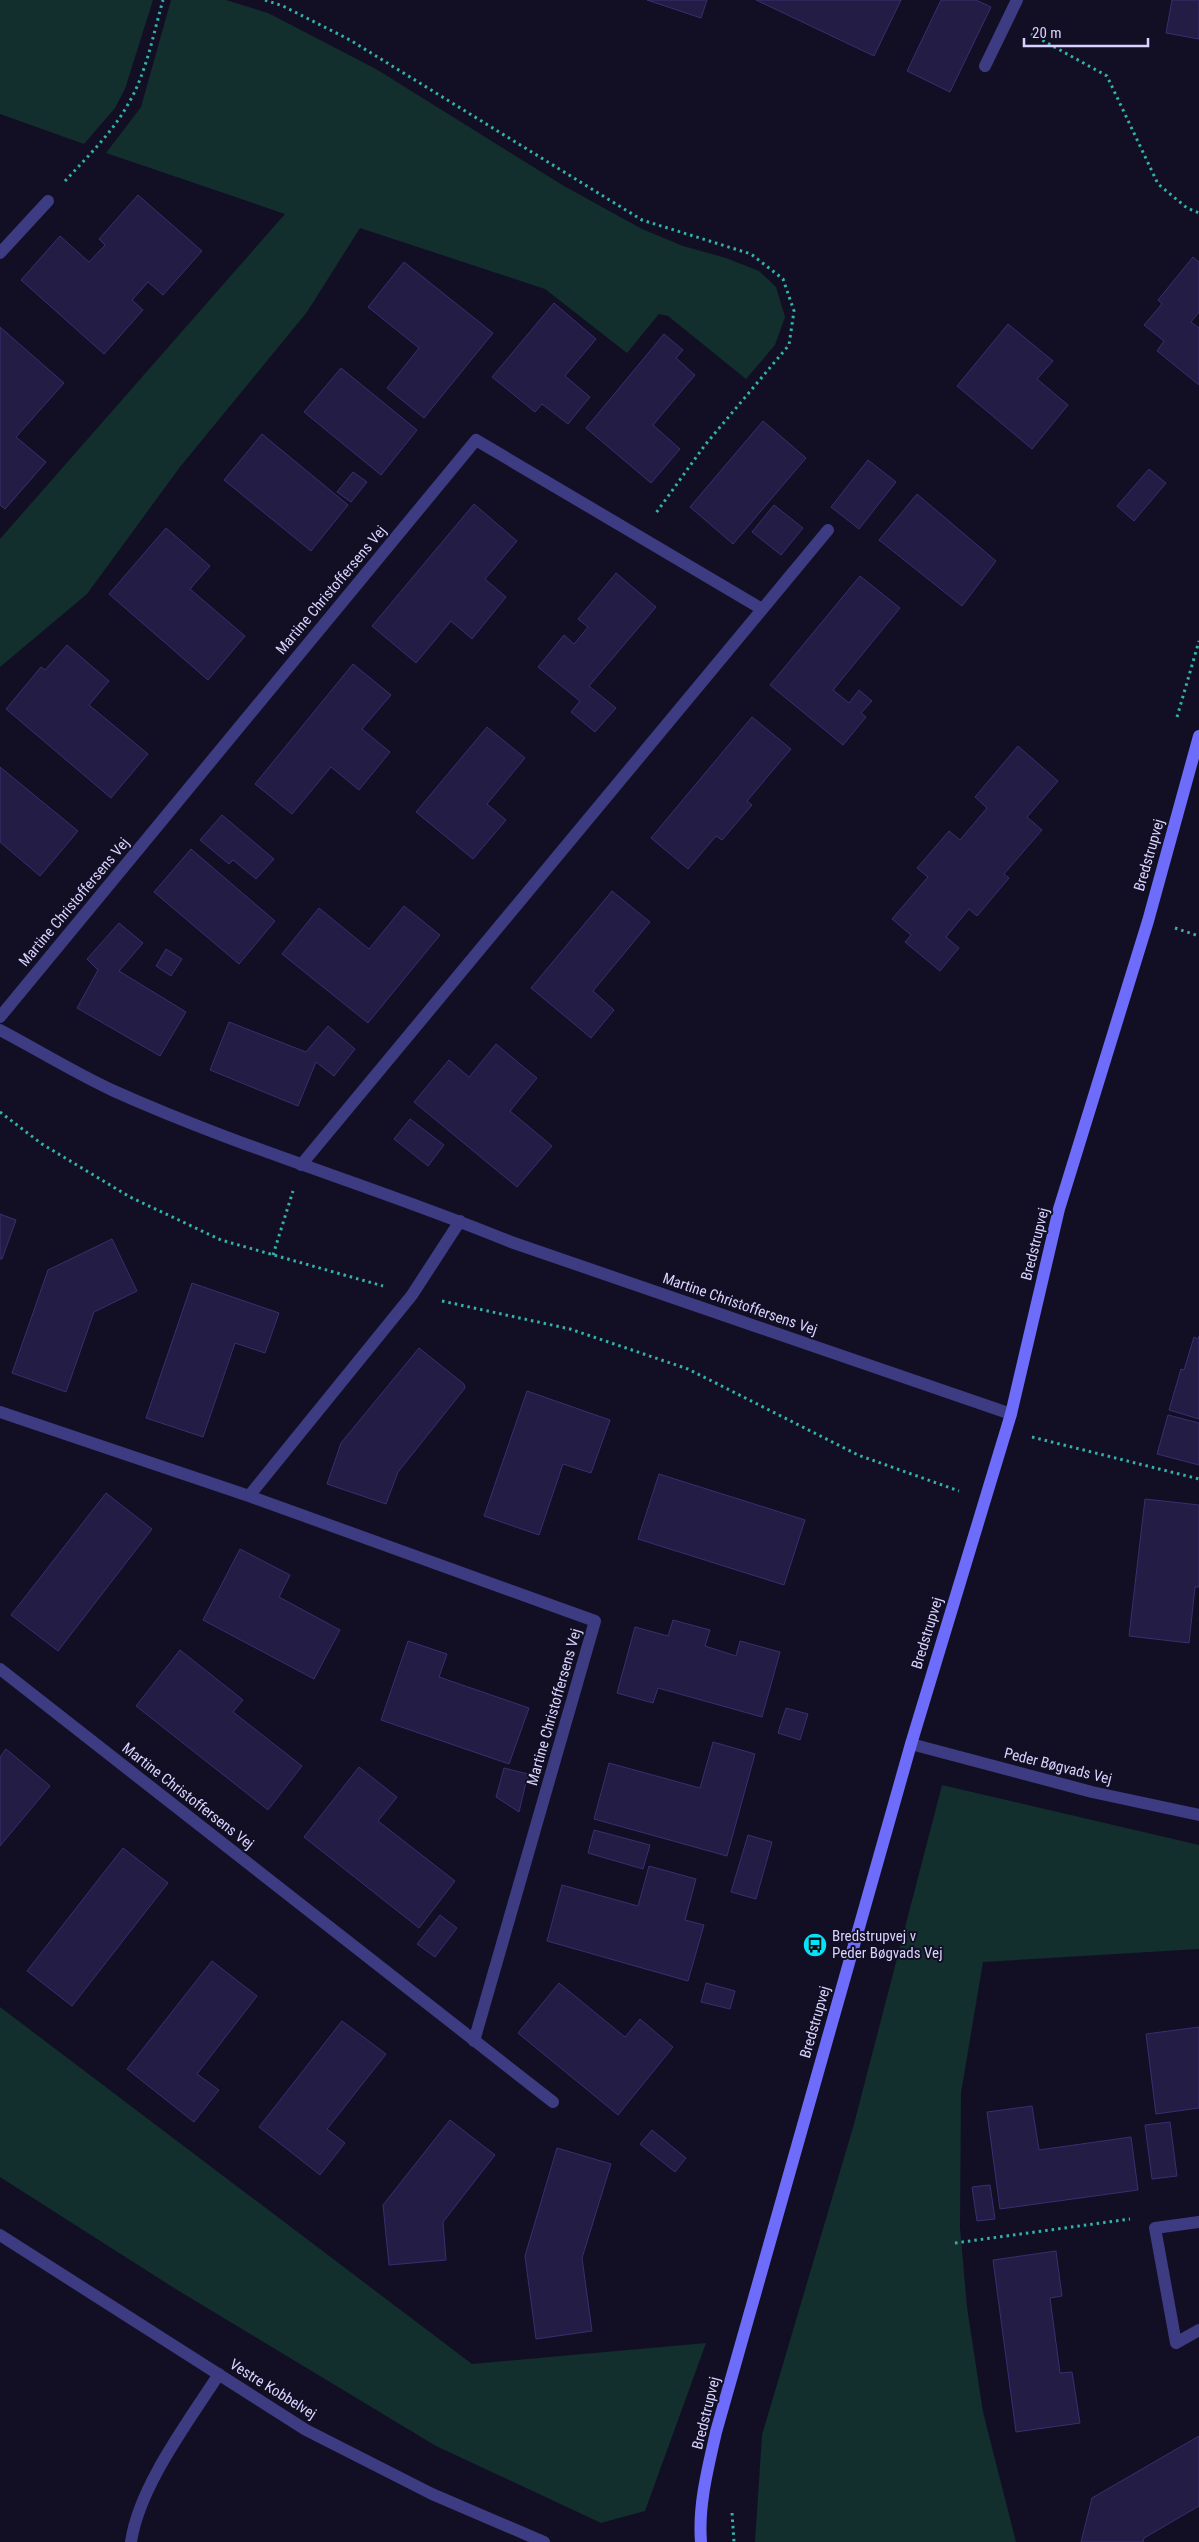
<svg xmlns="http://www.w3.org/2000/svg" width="1199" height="2542" font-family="'Roboto Condensed',sans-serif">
	<rect width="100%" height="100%" fill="#120f24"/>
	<path fill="#122e2d" d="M0,0H153L125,89L115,108L84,144L0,114Z
		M171,0H226L268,13L376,69L564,186L642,229L683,246L726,258L759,271L776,287L785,317L775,345L746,379L668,316L659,314L627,353L545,289L360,228L307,312L180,467L87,594L0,667V539L285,214L106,153L141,107Z
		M942,1785L1199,1845V1949L983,1962L961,2093L960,2228L967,2307L983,2412L1016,2542H755L762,2435L854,2124Z
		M0,2007L472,2364L706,2343L645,2511L601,2523L436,2446L174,2288L0,2177Z"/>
	<path fill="#231c45" stroke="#3a2e70" d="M647,0H707L701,18Z
		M756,0H901L874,56Z
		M941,0H976L991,7L950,92L907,71Z
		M1172,0H1199V39L1166,33Z
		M138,195L202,251L163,295L148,282L132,300L143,310L104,354L21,280L60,236L89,262L105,245L99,239Z
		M1193,257L1199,262V312L1191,322L1199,328V385L1157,351L1164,341L1144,325L1162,304L1158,300Z
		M404,262L493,333L424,418L387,388L419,348L368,307Z
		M554,303L596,339L565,376L590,397L568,424L542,404L535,412L492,377Z
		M1008,324L1053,361L1037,379L1068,405L1032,449L957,386Z
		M0,327L64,383L16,437L46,462L5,509L0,505Z
		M664,334L683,350L676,358L695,375L653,425L680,449L651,483L586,428Z
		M341,368L417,430L381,475L304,412Z
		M763,421L806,458L733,544L690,507Z
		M262,434L348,505L311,551L224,480Z
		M868,460L896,482L859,529L831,507Z
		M1149,469L1166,483L1134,521L1117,506Z
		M353,472L367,482L351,502L337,492Z
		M917,494L996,561L962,606L879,540Z
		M474,504L517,541L485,579L506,597L472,639L451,621L416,663L372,626Z
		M774,505L803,528L781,555L752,532Z
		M166,528L210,566L190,589L245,636L208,680L109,594Z
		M616,573L656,607L589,686L616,708L595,732L571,712L580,701L538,667L564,635L574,644L588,627L578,619Z
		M860,576L900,608L833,690L849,703L859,690L872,701L861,713L866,717L843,745L770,685Z
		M67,645L109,681L89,705L148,754L111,798L6,709L41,667L45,670Z
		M353,664L391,695L362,729L390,752L359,790L331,767L292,814L255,784Z
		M752,717L791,749L747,801L752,805L722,840L716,836L688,869L651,838Z
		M487,727L525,758L487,804L506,820L473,859L416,812Z
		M1018,746L1058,781L1027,817L1042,830L1004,874L1009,878L977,916L969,909L946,937L959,948L940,971L905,942L911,935L892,919L928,877L917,868L949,831L960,840L987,808L975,797Z
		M0,767L78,831L40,876L0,842Z
		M222,815L274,859L256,879L233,860L229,864L200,840Z
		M191,849L275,921L239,964L154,892Z
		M612,891L650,922L593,991L614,1010L591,1038L531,988Z
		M404,906L440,935L368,1023L282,954L319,908L369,949Z
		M119,923L143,943L119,971L186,1012L160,1056L77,1008L98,970L87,959Z
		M166,949L182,959L171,976L156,966Z
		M229,1022L306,1052L328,1026L355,1049L334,1076L316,1062L298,1106L210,1070Z
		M496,1044L537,1078L510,1111L552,1146L517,1187L414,1102L449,1060L469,1077Z
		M410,1119L444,1145L428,1166L394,1139Z
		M0,1214L16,1220L2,1259H0Z
		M112,1239L137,1291L94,1312L66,1392L12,1373L48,1270Z
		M192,1283L279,1313L265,1353L235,1343L203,1437L146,1418Z
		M1199,1336V1419L1169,1410L1181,1369L1184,1370L1194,1337L1198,1339Z
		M419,1348L464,1384L465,1388L398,1472L386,1504L327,1484L341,1443Z
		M527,1391L610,1420L591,1473L563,1464L539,1535L484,1516Z
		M1168,1415L1199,1423V1465L1157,1454Z
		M659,1474L805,1520L784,1585L638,1539Z
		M106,1493L152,1529L58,1651L11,1615Z
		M1145,1499L1199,1505V1587H1195L1189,1643L1129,1636Z
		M240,1549L290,1575L279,1597L340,1630L314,1679L203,1620Z
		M673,1620L710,1630L705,1646L736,1656L740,1641L780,1652L762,1717L658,1688L653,1703L617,1693L635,1627L668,1636Z
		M408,1641L447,1654L439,1677L529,1708L509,1764L381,1720Z
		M180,1650L243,1700L233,1712L302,1766L268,1810L136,1706Z
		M786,1708L808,1714L800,1740L778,1733Z
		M713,1742L755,1754L727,1856L594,1819L609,1763L700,1788Z
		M6,1749L50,1786L0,1846V1757Z
		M359,1767L397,1797L378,1821L455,1881L419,1928L304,1837Z
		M504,1768L528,1774L519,1812L496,1797Z
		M594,1830L650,1845L643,1869L588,1853Z
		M748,1835L772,1842L756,1899L731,1892Z
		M123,1848L168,1883L72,2006L27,1971Z
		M649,1866L696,1879L685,1920L704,1925L688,1981L547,1941L562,1885L638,1906Z
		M440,1915L457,1928L435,1957L417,1944Z
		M212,1961L257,1996L197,2074L219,2090L194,2122L127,2069Z
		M559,1983L625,2037L640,2019L673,2047L618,2115L518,2033Z
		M706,1983L735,1991L730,2009L701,2002Z
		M342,2021L386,2054L327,2129L345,2143L320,2175L259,2127Z
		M1199,2027V2108L1156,2114L1146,2034Z
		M1032,2106L1039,2150L1131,2137L1138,2190L1000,2209L987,2112Z
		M450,2120L495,2155L443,2222L446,2260L389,2265L383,2205Z
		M1170,2122L1177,2176L1152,2179L1145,2125Z
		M652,2130L686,2158L675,2172L640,2144Z
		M557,2148L611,2164L582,2258L592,2331L536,2339L525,2256Z
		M990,2185L995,2219L977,2221L972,2187Z
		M1056,2251L1062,2296L1050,2298L1060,2373L1072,2372L1080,2423L1016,2432L993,2260Z
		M1199,2436V2506L1144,2538L1143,2542H1081L1092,2498Z"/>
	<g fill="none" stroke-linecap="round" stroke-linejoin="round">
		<path stroke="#32b3aa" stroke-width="3" stroke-dasharray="2.5 4" stroke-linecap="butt" d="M265,0L283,6L350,40L642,220L751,254L783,279L794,311L789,345L705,445L656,513
			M1031,34L1107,76L1158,184L1187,208L1199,213
			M65,181C87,157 111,134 127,106C146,75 153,35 163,0
			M1177,717L1199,641
			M1175,928L1199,936
			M0,1112L42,1144L130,1197L221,1240L383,1286
			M273,1255L293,1191
			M442,1301L570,1329L688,1369L858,1455L959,1491
			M1032,1437L1199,1479
			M955,2243L1130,2219
			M732,2513L734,2542"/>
		<path stroke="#3d3b82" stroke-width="12" d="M985,66L1017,0
			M0,253L48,201
			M0,1017L476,440L762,609
			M0,1030C38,1050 75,1073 114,1091C243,1149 380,1188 511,1242L1011,1414
			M301,1165L828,530
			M0,1412L249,1496L595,1621L474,2041
			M249,1496L412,1295L460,1221
			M0,1669L553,2102
			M911,1744L1092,1792L1199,1815
			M1199,2222L1155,2228L1176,2343L1199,2330
			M0,2235L306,2430L432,2494L544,2542
			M131,2542C139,2486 189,2421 219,2374"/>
		<path stroke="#6e6dfb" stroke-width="12" d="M701,2542C698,2505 708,2468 716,2432L911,1744L1011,1414L1059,1209L1148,921L1199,736"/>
	</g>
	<defs>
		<g id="bus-disc" transform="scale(1.25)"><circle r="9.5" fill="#06e2f7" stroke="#120f24"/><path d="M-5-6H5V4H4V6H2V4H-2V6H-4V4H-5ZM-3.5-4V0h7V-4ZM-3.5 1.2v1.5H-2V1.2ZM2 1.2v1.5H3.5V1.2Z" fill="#111"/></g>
	</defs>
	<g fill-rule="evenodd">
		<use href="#bus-disc" x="815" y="1945"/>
	</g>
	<g text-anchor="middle" stroke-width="4" stroke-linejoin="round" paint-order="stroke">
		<g font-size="15" fill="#d8d3fe" stroke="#120f24">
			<text transform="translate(331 590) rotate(-50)" y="5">Martine Christoffersens Vej</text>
			<text transform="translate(1149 855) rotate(-74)" y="5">Bredstrupvej</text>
			<text transform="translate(74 902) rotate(-50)" y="5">Martine Christoffersens Vej</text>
			<text transform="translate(1035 1244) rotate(-76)" y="5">Bredstrupvej</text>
			<text transform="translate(740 1304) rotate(19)" y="5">Martine Christoffersens Vej</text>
			<text transform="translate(927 1633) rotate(-73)" y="5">Bredstrupvej</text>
			<text transform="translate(554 1707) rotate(-74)" y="5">Martine Christoffersens Vej</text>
			<text transform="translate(1058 1766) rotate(14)" y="5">Peder Bøgvads Vej</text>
			<text transform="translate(188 1796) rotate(38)" y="5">Martine Christoffersens Vej</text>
			<text transform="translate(815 2022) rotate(-74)" y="5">Bredstrupvej</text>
			<text transform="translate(273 2389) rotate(32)" y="5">Vestre Kobbelvej</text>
			<text transform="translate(706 2413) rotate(-76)" y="5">Bredstrupvej</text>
		</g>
		<g font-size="15" fill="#d8d3fe" stroke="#120f24" text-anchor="start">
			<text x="832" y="1941">Bredstrupvej v<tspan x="832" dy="17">Peder Bøgvads Vej</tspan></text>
		</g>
	</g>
	<path d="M1024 38v8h124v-8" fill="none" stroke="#d8d3fe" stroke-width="2.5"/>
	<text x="1032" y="38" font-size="15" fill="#d8d3fe" stroke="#120f24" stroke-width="4" paint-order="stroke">20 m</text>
</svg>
